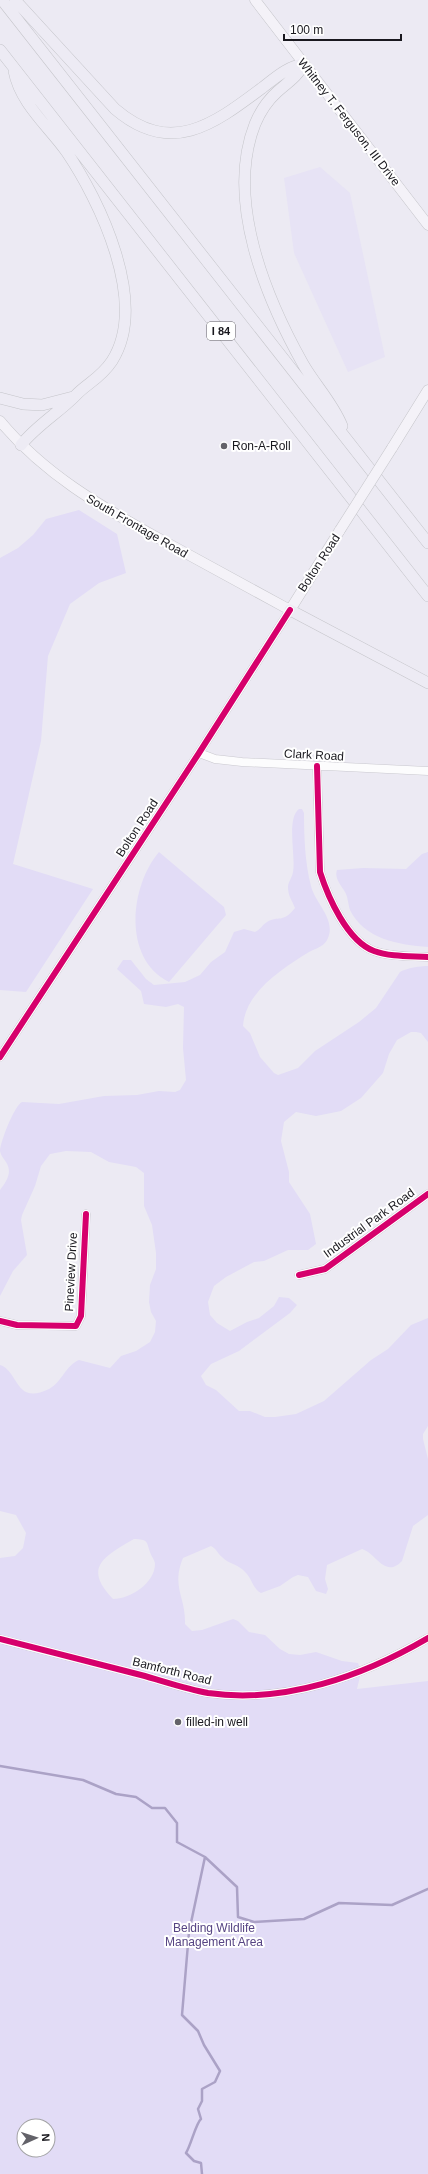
<svg xmlns="http://www.w3.org/2000/svg" width="428" height="2174" font-family="Arial,sans-serif">
	<rect width="100%" height="100%" fill="#eceaf3"/>
	<path fill="#e7e3f5" d="M320,167L350,193L385,357L348,372L294,253L284,178Z"/>
	<path fill="#e2dcf6" fill-rule="evenodd" d="M79,510L117,534L126,573L99,583L70,604L48,656L41,741L13,864L93,889L26,992L0,990V558L18,548L33,535L46,519Z
		M299,809H302L304,813C304,837 305,863 311,886C315,903 336,919 328,938C325,946 317,948 309,952C283,968 245,992 243,1026L250,1033L260,1057L274,1073L278,1075L298,1068L315,1051L359,1022L376,1008L400,972C407,968 420,966 428,966V1042L421,1033L416,1032H411L397,1040L389,1054L383,1073L361,1098L341,1111L316,1116L296,1112L284,1122L281,1141L289,1172V1182L310,1214L316,1244L308,1250H288L264,1261L254,1262L226,1277L214,1286L208,1302L210,1315L217,1323L230,1331L247,1322L259,1318L274,1306L279,1297L289,1298L297,1305L290,1313L239,1351L211,1364L201,1376L206,1385L216,1390L239,1411H250L265,1417H275L296,1414L324,1401L371,1360L388,1349L411,1325L428,1318V1426L423,1434V1439L428,1459V1515L413,1526L402,1561C385,1579 376,1553 362,1549L327,1565L325,1579L328,1589L326,1594L316,1591L308,1577L298,1575L293,1577L280,1586L261,1593C253,1589 252,1579 246,1573C239,1564 228,1564 222,1557C217,1553 217,1549 211,1546L183,1558C171,1587 186,1597 185,1624L192,1631L202,1630L233,1619L238,1621L249,1632L265,1635L280,1649L289,1654L300,1655L316,1652L342,1661L358,1663L361,1672L357,1689L428,1681V2174H0V1558L15,1556L23,1548L26,1533L16,1515L0,1511V1365C19,1371 15,1406 49,1389C62,1382 66,1365 79,1360L110,1368L121,1356L136,1351L150,1342L155,1332L156,1321L151,1312L149,1302L150,1285L156,1269V1253L152,1225L144,1206V1173L136,1167L109,1162L91,1152L66,1151L50,1154L41,1166L35,1186L22,1215L21,1220L27,1255L13,1271L0,1296V1190C6,1182 13,1173 6,1162C4,1159 1,1156 0,1151C0,1143 14,1106 22,1102L59,1104L104,1096L137,1095L159,1091L175,1092L180,1090L186,1080L183,1048L184,1007L178,1004L166,1007L144,1004L141,991L117,969L123,960H131L146,979L154,985L185,982L200,975L211,962L225,952L234,932L244,929L255,932C260,930 262,925 267,922C279,915 282,924 295,908C292,900 288,896 288,887C288,882 292,878 293,872C296,856 286,819 299,809ZM134,1539C148,1540 146,1540 150,1552C151,1556 155,1560 155,1564C155,1583 130,1599 113,1599C82,1567 105,1556 134,1539ZM24,2126H48V2150H24Z
		M159,852L224,907L226,915L169,982C122,959 130,886 159,852Z
		M428,852V947C399,945 364,939 350,910C348,904 348,897 345,892C341,885 334,878 337,870L363,868L406,869L422,854Z"/>
	<g fill="none" stroke-linecap="round" stroke-linejoin="round">
		<path stroke="#aba2c6" stroke-width="2.5" d="M0,1766L83,1780L116,1794L136,1797L152,1808H165L177,1823V1842L205,1857L237,1887L238,1917L254,1922L304,1919L339,1903L392,1905L428,1889
			M202,2174L201,2163L194,2161L186,2153C191,2145 196,2123 201,2119L198,2109L202,2101V2089L215,2082L220,2071L204,2045L198,2031L182,2015L189,1932L205,1857"/>
		<g stroke="#c9c8cf" stroke-width="9">
			<path id="minor" d="M199,753L215,759L242,762L428,771
				M317,766L320,872C328,897 347,941 374,951C390,957 410,956 428,957
				M0,1057L199,753L290,610
				M299,1275L325,1269L428,1194
				M0,1321L17,1325L76,1326L81,1316L86,1214
				M0,1639C47,1651 94,1663 141,1675C163,1681 186,1689 208,1693C285,1704 363,1676 428,1638"/>
		</g>
		<g stroke="#c5c5ca" stroke-width="11">
			<path id="major" d="M255,0L428,225
				M0,421C44,474 100,506 158,538C202,562 246,586 290,610L340,530
				M392,448L428,390"/>
		</g>
		<g stroke="#c5c5ca" stroke-width="12">
			<path id="highway" d="M2,0L428,543
				M15,0L115,109C171,157 214,124 262,88C275,78 288,66 304,64
				M0,50L428,596
				M304,64C298,76 287,83 277,92C267,101 260,112 255,124C225,200 266,298 303,364C315,385 333,403 342,426
				M14,71C20,103 48,126 66,151C100,201 149,303 112,361C100,379 87,383 75,396C58,413 36,426 21,445
				M0,398L23,404L42,405L73,397
				M290,610L428,683"/>
		</g>
		<use href="#minor" stroke="#fcfcfd" stroke-width="8"/>
		<use href="#major" stroke="#f4f2f8" stroke-width="10"/>
		<use href="#highway" stroke="#edebf4" stroke-width="11"/>
		<g stroke="#c5c5ca" stroke-width="11" stroke-linecap="butt">
			<path id="major-bridge" d="M340,530L392,448"/>
		</g>
		<use href="#major-bridge" stroke="#f4f2f8" stroke-width="10"/>
		<g stroke="#fff" stroke-width="8">
			<path id="cycleway" d="M317,766L320,872C328,897 347,941 374,951C390,957 410,956 428,957
				M0,1057L199,753L290,610
				M299,1275L325,1269L428,1194
				M0,1321L17,1325L76,1326L81,1316L86,1214
				M0,1639C47,1651 94,1663 141,1675C163,1681 186,1689 208,1693C285,1704 363,1676 428,1638"/>
		</g>
		<use href="#cycleway" stroke="#d6006c" stroke-width="6"/>
	</g>
	<g fill="#636269" stroke="#fff" stroke-width="1.5">
		<circle cx="224" cy="446" r="4"/>
		<circle cx="178" cy="1722" r="4"/>
	</g>
	<g text-anchor="middle" stroke-width="4" stroke-linejoin="round" paint-order="stroke">
		<rect fill="#fff" stroke="#5e5d62" stroke-width="1" x="207" y="322" width="28" height="18" rx="3"/>
		<g font-size="11" font-weight="bold" fill="#19181e">
			<text x="221" y="335">I 84</text>
		</g>
		<g font-size="12" fill="#19181e" stroke="#fff">
			<text transform="translate(349 122) rotate(52)" y="4">Whitney T. Ferguson, III Drive</text>
			<text transform="translate(137 526) rotate(30)" y="4">South Frontage Road</text>
			<text transform="translate(319 563) rotate(-57)" y="4">Bolton Road</text>
			<text transform="translate(314 755) rotate(3)" y="4">Clark Road</text>
			<text transform="translate(137 828) rotate(-57)" y="4">Bolton Road</text>
			<text transform="translate(369 1223) rotate(-36)" y="4">Industrial Park Road</text>
			<text transform="translate(71 1272) rotate(-87)" y="4">Pineview Drive</text>
			<text transform="translate(172 1671) rotate(14)" y="4">Bamforth Road</text>
		</g>
		<g font-size="12" fill="#19181e" stroke="#fff" text-anchor="start">
			<text x="232" y="450">Ron-A-Roll</text>
			<text x="186" y="1726">filled-in well</text>
		</g>
		<g font-size="12" fill="#564483" stroke="#fff">
			<text x="214" y="1932">Belding Wildlife<tspan x="214" dy="14">Management Area</tspan></text>
		</g>
	</g>
	<g transform="translate(36 2138) rotate(87)"><circle r="19" fill="#ffffff" stroke="#a3a3a5"/>
	<path d="M0-3L7 15L0 10L-7 15Z" fill="#636269"/>
	<text y="-6" font-size="11" font-weight="bold" text-anchor="middle" fill="#19181e">N</text>
	</g>
	<path d="M284 34v6h117v-6" fill="none" stroke="#19181e" stroke-width="2"/>
	<text x="290" y="34" font-size="12" fill="#19181e" stroke="#ffffff" stroke-width="3" paint-order="stroke">100 m</text>
</svg>
